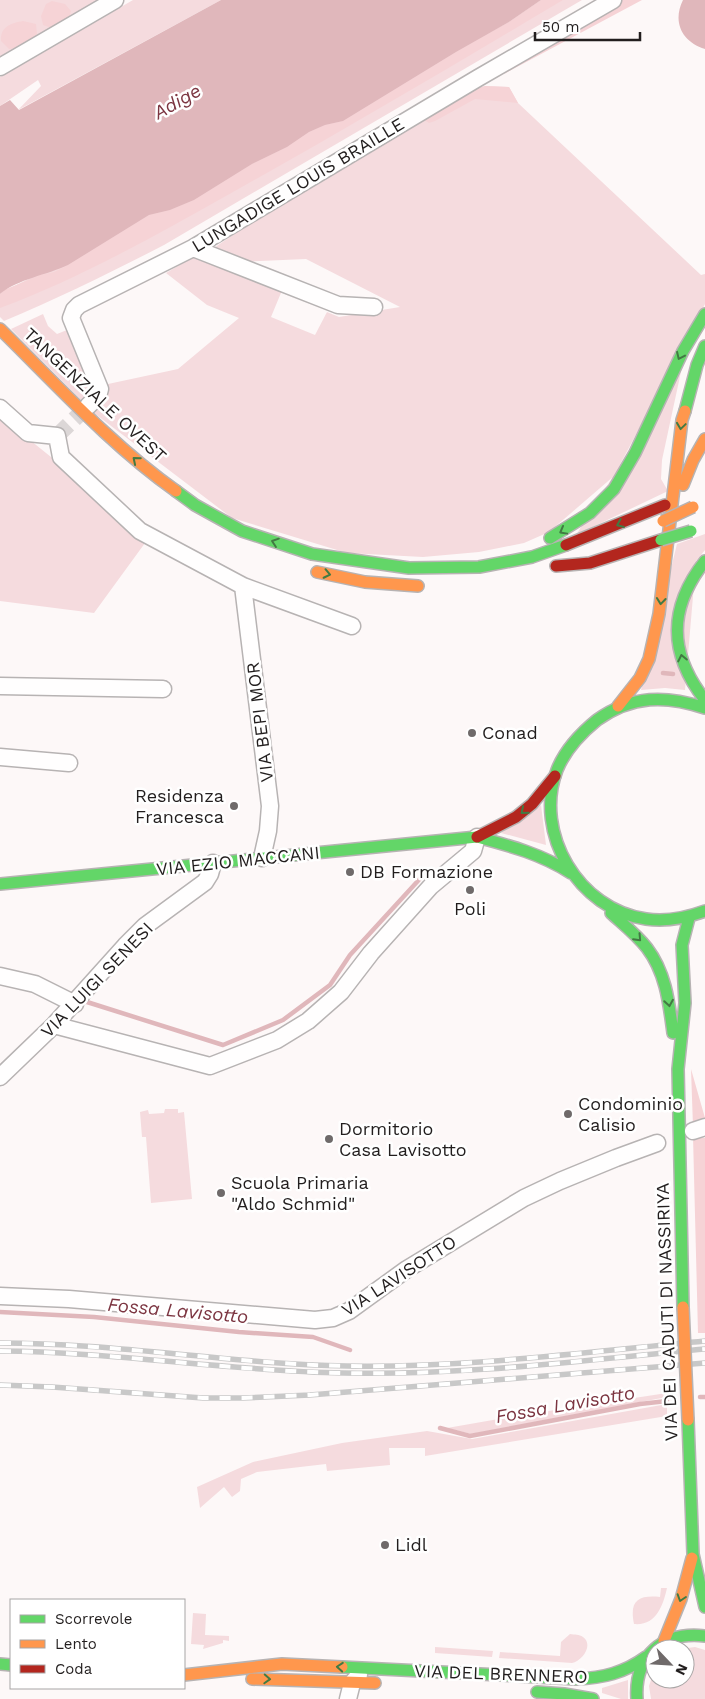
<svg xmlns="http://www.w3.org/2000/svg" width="705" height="1699" font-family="'Work Sans',sans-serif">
	<rect width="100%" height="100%" fill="#fdf8f8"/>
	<path fill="#f5dbde" d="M0,0H100L0,58Z
		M133,0H221L18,110L41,86L38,80L0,106V77Z
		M541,0H582L164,245C112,272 59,298 4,321L0,317V294L509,22Z
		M485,86L509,87L518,103L701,275L705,274V304L614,476L549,532L524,543L479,552L423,557L347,553L232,518L94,413L106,398L108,384L178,369L239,318L207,305L166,273L193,257L199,256L283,288L271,317L315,335L327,312L339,317L400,307L306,259L240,262L211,250L259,217L468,91Z
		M43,314L48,326L57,334L67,330C76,349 94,373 89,395L81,400L11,329Z
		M682,367L662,460L661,479L668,491L576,535Z
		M0,416L51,457L145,543L94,613L0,601Z
		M705,534V550L696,561L685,690L665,688L641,690L677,544Z
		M541,805L546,845L501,833Z
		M165,1109H178V1113L184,1112L192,1199L151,1203L146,1137H142L140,1112L148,1110L149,1114L164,1113Z
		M667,1393V1397L471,1434L447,1428L516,1416Z
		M667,1404V1416L425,1456V1448H389L390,1465L327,1471L326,1464L257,1472L241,1479L240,1491L232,1497L224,1487L200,1508L197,1487L253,1462L342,1443L427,1431L472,1439Z
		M661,1588H667C663,1606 656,1626 634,1624C629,1600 639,1595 660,1597Z
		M193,1613L206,1614L205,1635L229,1636V1641L223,1640V1643L203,1649L204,1645L191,1644Z
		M570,1634C575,1635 579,1634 583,1637C594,1645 582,1661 572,1663L499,1658L500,1652L560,1656L561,1642Z
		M435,1647L493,1651L492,1657L435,1653Z
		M695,1647L705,1650V1699H651L649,1686L655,1668V1679H685V1649H680Z
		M628,1680V1699H621L602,1693V1688Z"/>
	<path fill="#f6d3d6" d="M541,0H563C454,65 344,130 233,192C158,234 81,278 0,308V294L4,290L40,275L54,272L68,265L149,215L170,210L194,200L252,164L287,147L309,132L325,125L343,121L456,52L509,22Z
		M622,0H642L504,74L510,65Z
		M52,1L65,4L71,11L69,18L52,28L43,25L41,16L46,4Z
		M23,21L36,24L37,34C30,43 20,48 9,49L1,41C0,27 11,23 23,21Z
		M485,86L509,87L518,103L475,99L435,121L429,123L423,119L468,91Z
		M691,1069L705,1118L693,1127Z
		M693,1136L705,1138V1333H698Z"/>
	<path fill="#e0b7bb" d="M221,0H541L509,22L456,52L343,121L325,125L309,132L287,147L252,164L194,200L170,210L149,215L68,265C47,275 18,279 0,294V106L10,100L19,110Z
		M683,0H705V49C682,42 672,22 683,0Z"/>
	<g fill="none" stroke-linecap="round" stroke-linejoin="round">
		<path stroke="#e0b7bb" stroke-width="4.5" d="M663,673L673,674
			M87,1002L223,1045L283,1020L330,985L350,955L427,871
			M0,1312L94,1317L239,1332L313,1337L350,1350
			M700,1397H705
			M440,1428L470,1436L640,1404L667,1401"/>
		<path stroke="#dcd7d7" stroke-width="16" stroke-dasharray="16 8" stroke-linecap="butt" d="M57,436L88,406"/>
		<g stroke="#b7b3b3" stroke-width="19">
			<path id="street" d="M0,67L115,0
				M193,248L338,305L374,307
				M88,406L98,396L100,389L71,318L74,310L79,305L193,248L478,78L613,0
				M0,408L28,433L57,436L61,457L140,531L243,586L352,626
				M243,586L270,806L268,831L262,858
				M0,686L163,689
				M0,757L69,763
				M0,976L35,984L75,1004
				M54,1025L210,1066L277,1040L308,1021L341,992L371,953L431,886L473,851L477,837
				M0,1077L54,1025L125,946L145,926L205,882L210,874L213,863
				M693,1131L705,1127
				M0,1296L69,1299L315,1320L333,1318L349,1311L407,1269L524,1198L560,1181L616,1158L657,1143
				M348,1699L352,1683L359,1675"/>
		</g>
		<g stroke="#b7b3b3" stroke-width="14">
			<path id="fast" d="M685,411L697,365L705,346
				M176,491L195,505L242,531L312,554L409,568L479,567L532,557L566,545
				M550,538L590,513L614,489L635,453L683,351L705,314
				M705,561C668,608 668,653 705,700
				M705,708C666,695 632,695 597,720C581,733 565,750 557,770C533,833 579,910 646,919C666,922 686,918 705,911
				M0,884L477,837C511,846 541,854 571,873
				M611,913C623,924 637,935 647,948C666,973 669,1003 673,1033
				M683,1307L678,1069L685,1003L682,945L689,918
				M688,1420L693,1554L705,1607
				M0,1664L11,1665
				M342,1667L576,1679C603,1678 624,1673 646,1657
				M537,1692L564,1694L593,1699
				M637,1699C634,1656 663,1631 705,1636"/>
		</g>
		<g stroke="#b7b3b3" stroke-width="14">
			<path id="slow" d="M0,329C57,385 111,445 176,491
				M683,485L693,460L705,439
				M317,572L365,582L418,586
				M618,706L640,678L649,659L659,614L682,420L685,411
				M664,1641L681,1599L692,1558
				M184,1675L282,1664L342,1667
				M252,1679L375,1683"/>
		</g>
		<g stroke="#b7b3b3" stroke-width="14">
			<path id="jam" d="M566,545L665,505
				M556,566L590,563L661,540
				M477,837L516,817L532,804L555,776"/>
		</g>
		<use href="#street" stroke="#fffefe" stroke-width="16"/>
		<use href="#fast" stroke="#63d668" stroke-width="11"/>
		<use href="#slow" stroke="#ff974d" stroke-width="11"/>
		<use href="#jam" stroke="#b3261e" stroke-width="11"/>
		<g stroke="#c8c8c8" stroke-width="5.5">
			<path id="rail" d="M0,1343C116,1343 231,1364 347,1366C466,1368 586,1352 705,1341
				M0,1351C115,1352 228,1371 343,1373C464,1376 585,1360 705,1349
				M0,1385L52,1387L203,1398H243L310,1395L705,1363"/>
		</g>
		<use href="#rail" stroke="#fff" stroke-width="4" stroke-dasharray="11" stroke-linecap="butt"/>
		<g stroke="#b7b3b3" stroke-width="14" stroke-linecap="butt">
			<path id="fast-bridge" d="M661,540L691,531"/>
		</g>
		<g stroke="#b7b3b3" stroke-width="14" stroke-linecap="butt">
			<path id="slow-bridge" d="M663,521L693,507
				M683,1307L688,1420"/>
		</g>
		<use href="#fast-bridge" stroke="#63d668" stroke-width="11"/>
		<use href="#slow-bridge" stroke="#ff974d" stroke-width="11"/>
	</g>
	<defs><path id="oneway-chevron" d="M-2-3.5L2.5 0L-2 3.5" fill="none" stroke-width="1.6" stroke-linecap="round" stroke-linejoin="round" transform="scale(1.25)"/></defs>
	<g stroke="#427a43">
		<use href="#oneway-chevron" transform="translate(680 356) rotate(115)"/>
		<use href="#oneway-chevron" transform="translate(681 426) rotate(98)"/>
		<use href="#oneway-chevron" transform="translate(136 460) rotate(-140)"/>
		<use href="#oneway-chevron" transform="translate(620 524) rotate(157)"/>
		<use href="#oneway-chevron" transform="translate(563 531) rotate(151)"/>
		<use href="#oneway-chevron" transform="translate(275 542) rotate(-161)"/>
		<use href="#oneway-chevron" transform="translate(327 574) rotate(12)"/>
		<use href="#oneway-chevron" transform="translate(661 601) rotate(96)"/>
		<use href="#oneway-chevron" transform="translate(682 658) rotate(-102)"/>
		<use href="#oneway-chevron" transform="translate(524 811) rotate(140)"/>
		<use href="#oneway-chevron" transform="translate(638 938) rotate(47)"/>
		<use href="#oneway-chevron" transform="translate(669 1003) rotate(81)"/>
		<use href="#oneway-chevron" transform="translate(681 1598) rotate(108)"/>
		<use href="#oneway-chevron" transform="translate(340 1667) rotate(-176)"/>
		<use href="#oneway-chevron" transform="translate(267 1679) rotate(3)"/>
	</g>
	<g fill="#6f6a6a" stroke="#fff" stroke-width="2">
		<circle cx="472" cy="733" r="5"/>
		<circle cx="234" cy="806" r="5"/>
		<circle cx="350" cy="872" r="5"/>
		<circle cx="470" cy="890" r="5"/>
		<circle cx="568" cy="1114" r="5"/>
		<circle cx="329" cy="1139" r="5"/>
		<circle cx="221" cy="1193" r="5"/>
		<circle cx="385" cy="1545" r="5"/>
	</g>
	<g text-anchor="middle" stroke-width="5" stroke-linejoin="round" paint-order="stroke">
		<g font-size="18" fill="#221e1e" stroke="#fff">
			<text transform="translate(298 185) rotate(-31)" y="6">LUNGADIGE LOUIS BRAILLE</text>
			<text transform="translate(95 395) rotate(43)" y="6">TANGENZIALE OVEST</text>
			<text transform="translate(260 722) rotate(-97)" y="6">VIA BEPI MOR</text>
			<text transform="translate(238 861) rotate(-6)" y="6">VIA EZIO MACCANI</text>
			<text transform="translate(97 980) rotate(-46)" y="6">VIA LUIGI SENESI</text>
			<text transform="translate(399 1276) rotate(-33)" y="6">VIA LAVISOTTO</text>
			<text transform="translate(667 1312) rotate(-92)" y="6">VIA DEI CADUTI DI NASSIRIYA</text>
			<text transform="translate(501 1674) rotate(2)" y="6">VIA DEL BRENNERO</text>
		</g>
		<g font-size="18" fill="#221e1e" stroke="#fff" text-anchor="start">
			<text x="482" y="739">Conad</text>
			<text x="224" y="802" text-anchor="end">Residenza<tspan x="224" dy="21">Francesca</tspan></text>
			<text x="360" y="878">DB Formazione</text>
			<text x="470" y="915" text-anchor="middle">Poli</text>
			<text x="578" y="1110">Condominio<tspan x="578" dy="21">Calisio</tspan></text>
			<text x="339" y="1135">Dormitorio<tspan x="339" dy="21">Casa Lavisotto</tspan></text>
			<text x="231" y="1189">Scuola Primaria<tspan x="231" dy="21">"Aldo Schmid"</tspan></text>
			<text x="395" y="1551">Lidl</text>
		</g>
		<g font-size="19" font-style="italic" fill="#7c3541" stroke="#fff">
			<text transform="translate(177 101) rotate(-30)" y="7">Adige</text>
			<text transform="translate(178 1310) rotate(5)" y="7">Fossa Lavisotto</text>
			<text transform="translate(565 1404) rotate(-10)" y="7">Fossa Lavisotto</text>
		</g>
	</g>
	<rect x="10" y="1599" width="175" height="90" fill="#ffffff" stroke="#a7a5a5"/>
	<rect x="20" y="1615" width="25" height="8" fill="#63d668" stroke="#a7a5a5"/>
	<text x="55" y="1624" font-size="15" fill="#221e1e">Scorrevole</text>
	<rect x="20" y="1640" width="25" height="8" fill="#ff974d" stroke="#a7a5a5"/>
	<text x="55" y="1649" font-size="15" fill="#221e1e">Lento</text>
	<rect x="20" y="1665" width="25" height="8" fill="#b3261e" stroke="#a7a5a5"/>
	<text x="55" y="1674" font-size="15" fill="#221e1e">Coda</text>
	<g transform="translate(670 1664) rotate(115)"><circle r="24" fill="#ffffff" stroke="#a7a5a5"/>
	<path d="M0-4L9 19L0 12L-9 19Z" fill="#6f6a6a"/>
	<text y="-8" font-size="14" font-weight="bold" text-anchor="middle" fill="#221e1e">N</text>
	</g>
	<path d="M535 32v8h105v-8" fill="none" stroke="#221e1e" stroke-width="2.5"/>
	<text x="542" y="32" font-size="15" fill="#221e1e" stroke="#ffffff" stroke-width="4" paint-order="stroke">50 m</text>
</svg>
